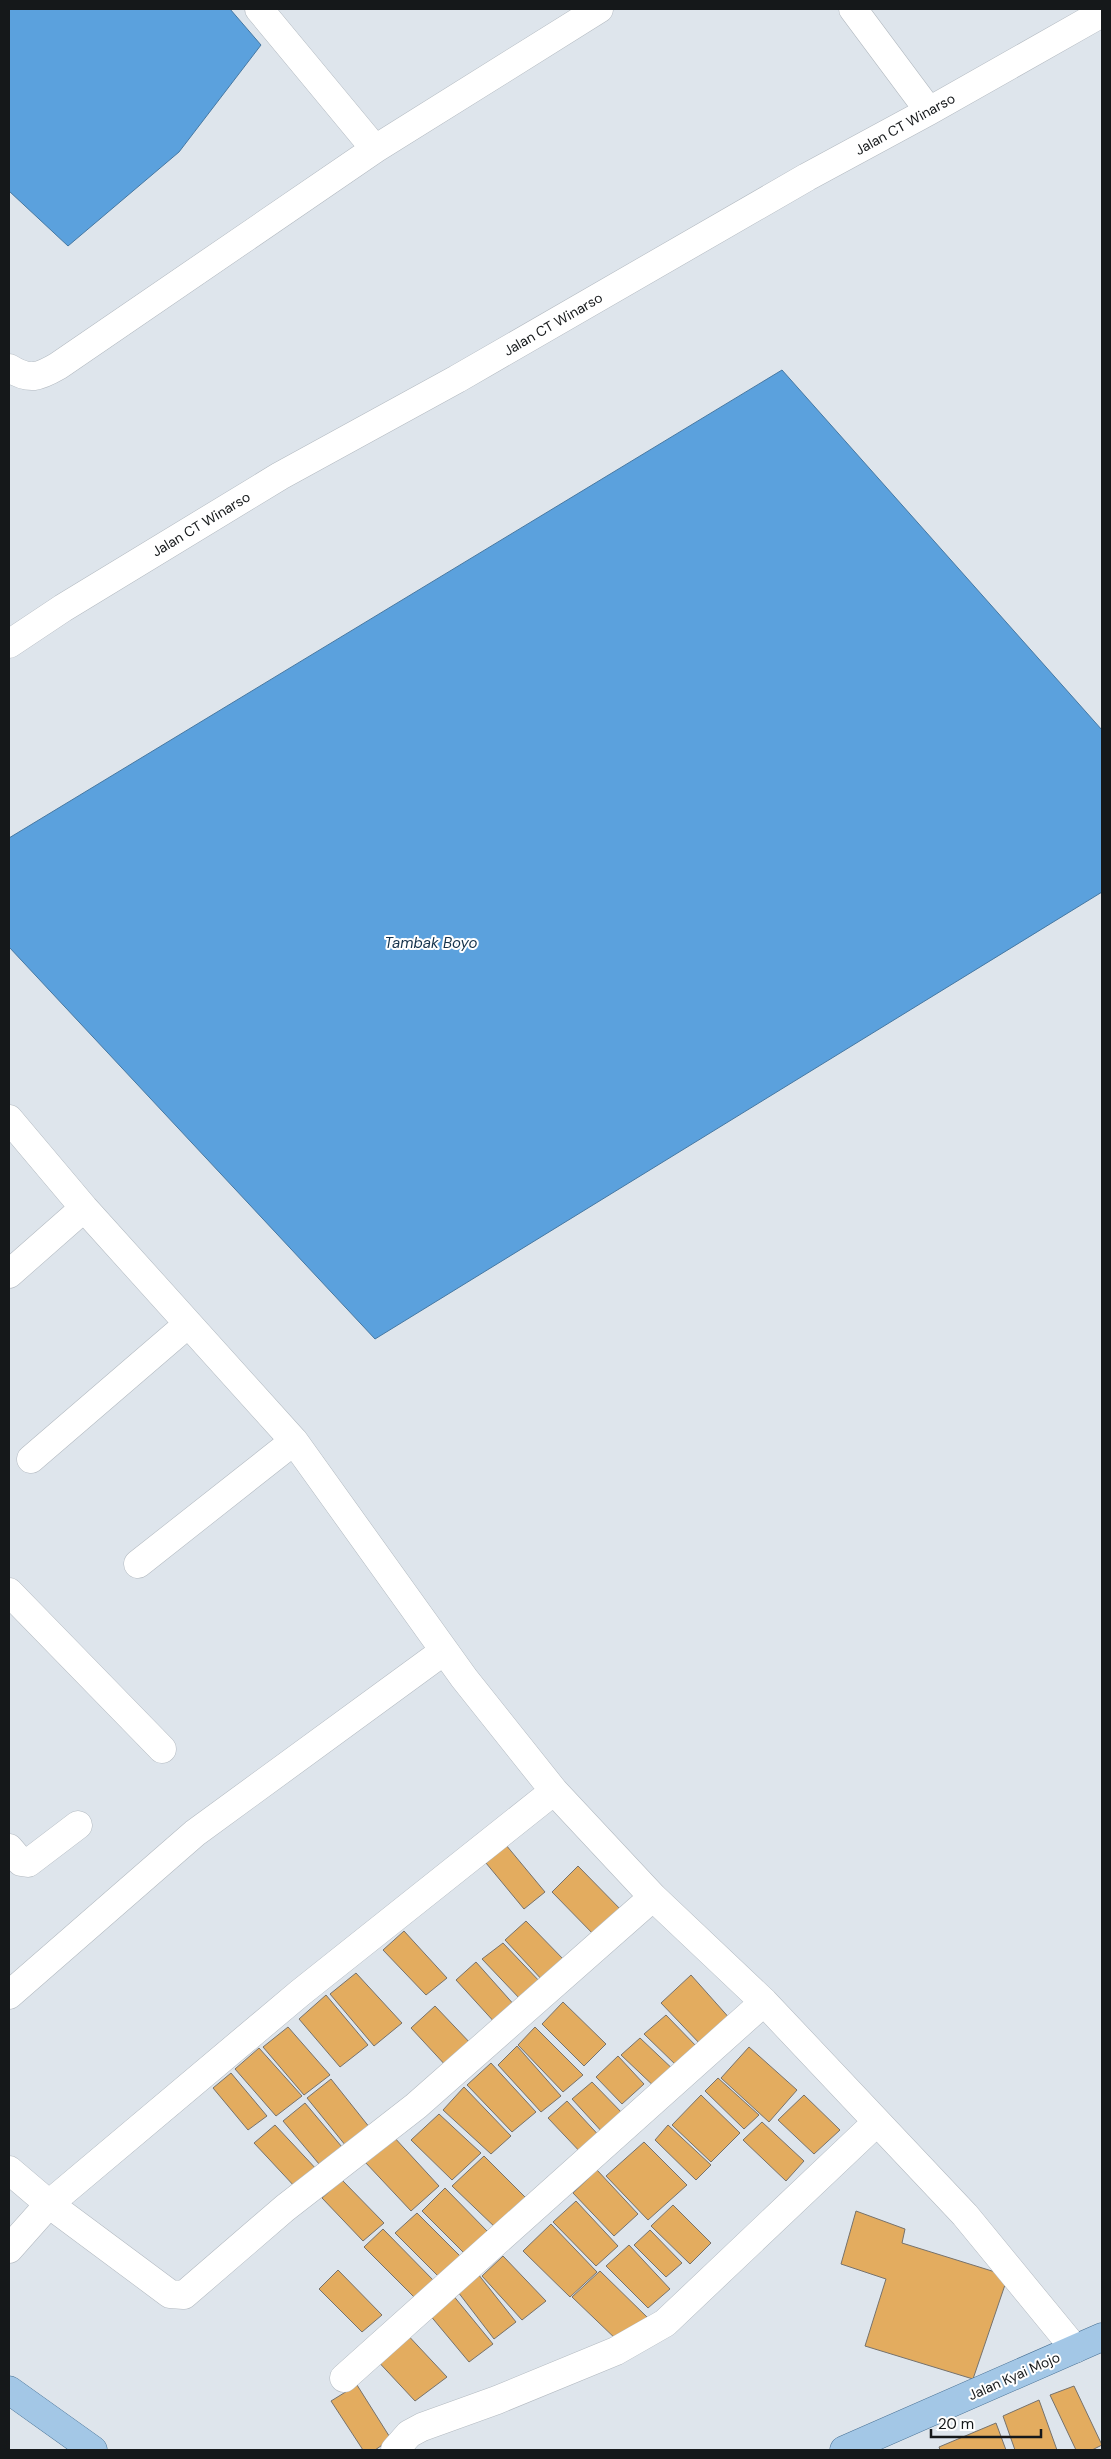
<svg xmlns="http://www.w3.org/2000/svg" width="1111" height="2459" font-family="'DM Sans',sans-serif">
	<rect width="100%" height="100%" fill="#dee5ec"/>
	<path fill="#5ba1dd" stroke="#4678a2" d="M9,9H230L261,45L179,152L68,246L9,191Z
		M782,370L1102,730V892L375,1339L9,947V838Z"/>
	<path fill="#e3ac5f" stroke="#77726b" d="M506,1845L545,1892L524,1909L486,1863Z
		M578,1866L625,1914L597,1938L552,1892Z
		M526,1921L566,1962L544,1982L505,1940Z
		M404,1931L447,1978L426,1995L383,1950Z
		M503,1943L542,1984L521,2000L482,1959Z
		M476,1962L516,2007L497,2025L456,1980Z
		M356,1973L402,2023L374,2046L330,1994Z
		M691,1975L732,2021L702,2046L661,2003Z
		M326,1995L368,2045L340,2067L299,2019Z
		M563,2002L606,2044L584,2066L542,2024Z
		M435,2006L473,2046L448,2068L411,2028Z
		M666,2015L699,2049L678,2067L644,2034Z
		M288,2027L330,2075L304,2095L263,2047Z
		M535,2027L583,2075L563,2092L518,2045Z
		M640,2038L678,2074L659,2091L621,2055Z
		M517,2046L561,2096L541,2112L498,2065Z
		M749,2047L797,2090L769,2122L721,2078Z
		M259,2048L302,2096L276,2116L235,2069Z
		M618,2056L644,2084L622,2104L596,2077Z
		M491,2063L536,2112L512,2132L467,2085Z
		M231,2073L267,2116L248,2130L213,2088Z
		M718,2078L759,2115L744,2129L705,2091Z
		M331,2079L370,2128L346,2146L307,2098Z
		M592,2082L625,2116L604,2134L572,2099Z
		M464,2087L511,2136L491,2154L443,2110Z
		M701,2095L740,2133L711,2162L672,2125Z
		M804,2095L840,2130L814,2154L778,2120Z
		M567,2101L604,2141L584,2156L548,2118Z
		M305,2103L342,2147L319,2164L283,2121Z
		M439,2114L481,2153L452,2180L411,2140Z
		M762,2122L804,2161L786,2181L743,2140Z
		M275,2125L319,2172L296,2188L254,2143Z
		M668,2125L711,2165L696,2180L655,2140Z
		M393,2136L439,2186L411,2211L365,2162Z
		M644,2142L687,2185L648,2220L606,2176Z
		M484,2156L531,2203L498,2230L452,2186Z
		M597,2170L638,2214L614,2236L573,2193Z
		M342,2180L384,2223L363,2241L322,2198Z
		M445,2188L488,2232L464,2253L422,2211Z
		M576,2201L618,2246L596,2266L553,2222Z
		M673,2205L711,2243L690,2264L651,2226Z
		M856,2211L905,2229L902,2243L1008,2276L973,2379L865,2346L886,2279L841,2264Z
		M417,2213L460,2256L438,2276L395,2233Z
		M551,2224L597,2272L570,2297L523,2251Z
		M383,2229L436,2283L416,2299L364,2247Z
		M650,2230L682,2263L666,2277L634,2245Z
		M629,2245L670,2289L648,2308L606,2266Z
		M503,2256L546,2301L522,2320L482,2276Z
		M338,2270L382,2315L362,2332L319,2289Z
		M600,2271L648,2318L620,2343L572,2297Z
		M478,2274L516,2322L494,2339L458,2292Z
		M452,2294L493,2344L469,2362L429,2314Z
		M403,2330L447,2377L415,2401L373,2356Z
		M357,2385L391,2439L375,2450H363L331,2401Z
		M1074,2386L1102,2445L1092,2450H1076L1050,2395Z
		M1039,2400L1057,2450H1015L1003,2416Z
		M996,2423L1006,2450H940L939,2447Z"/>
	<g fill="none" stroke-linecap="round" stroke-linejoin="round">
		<g stroke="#b3bac1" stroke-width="29">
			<path id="minor" d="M259,9L375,149
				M853,9L929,111
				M9,368C30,381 39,377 58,366L375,149L599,9
				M9,644L63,608L280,476L457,379L807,177L929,111L1102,13
				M9,1119L84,1208L294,1441L464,1678L554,1791L653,1897L764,2002L965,2215L1075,2349
				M9,1274L84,1208
				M31,1459L188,1324
				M138,1564L294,1441
				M9,1592L162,1749
				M9,1848L21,1862L28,1863L78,1825
				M9,1995L195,1833L444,1651
				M9,2170L49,2204L170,2294L184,2295L285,2208L416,2106L653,1897
				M9,2249L49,2204L300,1993L554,1791
				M344,2378L764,2002
				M395,2450L409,2434L422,2427L497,2400L616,2351L665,2323L877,2122"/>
		</g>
		<g stroke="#497194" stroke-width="29">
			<path id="major" d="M9,2390L93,2450
				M844,2450L1102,2337"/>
		</g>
		<use href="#minor" stroke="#fff" stroke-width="28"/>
		<use href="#major" stroke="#a3c7e6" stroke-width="28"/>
	</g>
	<g text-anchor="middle" stroke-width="4" stroke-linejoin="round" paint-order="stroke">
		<g font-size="14" fill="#15181a" stroke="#fff">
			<text transform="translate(905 124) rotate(-29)" y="5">Jalan CT Winarso</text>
			<text transform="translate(553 324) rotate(-30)" y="5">Jalan CT Winarso</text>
			<text transform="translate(201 524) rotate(-31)" y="5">Jalan CT Winarso</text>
			<text transform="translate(1014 2376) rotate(-24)" y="5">Jalan Kyai Mojo</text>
		</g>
		<g font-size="15" font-style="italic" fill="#15334c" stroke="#fff">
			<text x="431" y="948">Tambak Boyo</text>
		</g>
	</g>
	<rect width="1111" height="2459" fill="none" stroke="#15181a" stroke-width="20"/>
	<path d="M931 2429v8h110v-8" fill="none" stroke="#15181a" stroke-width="2.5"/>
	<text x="938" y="2429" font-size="15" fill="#15181a" stroke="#ffffff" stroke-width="4" paint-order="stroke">20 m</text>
</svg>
